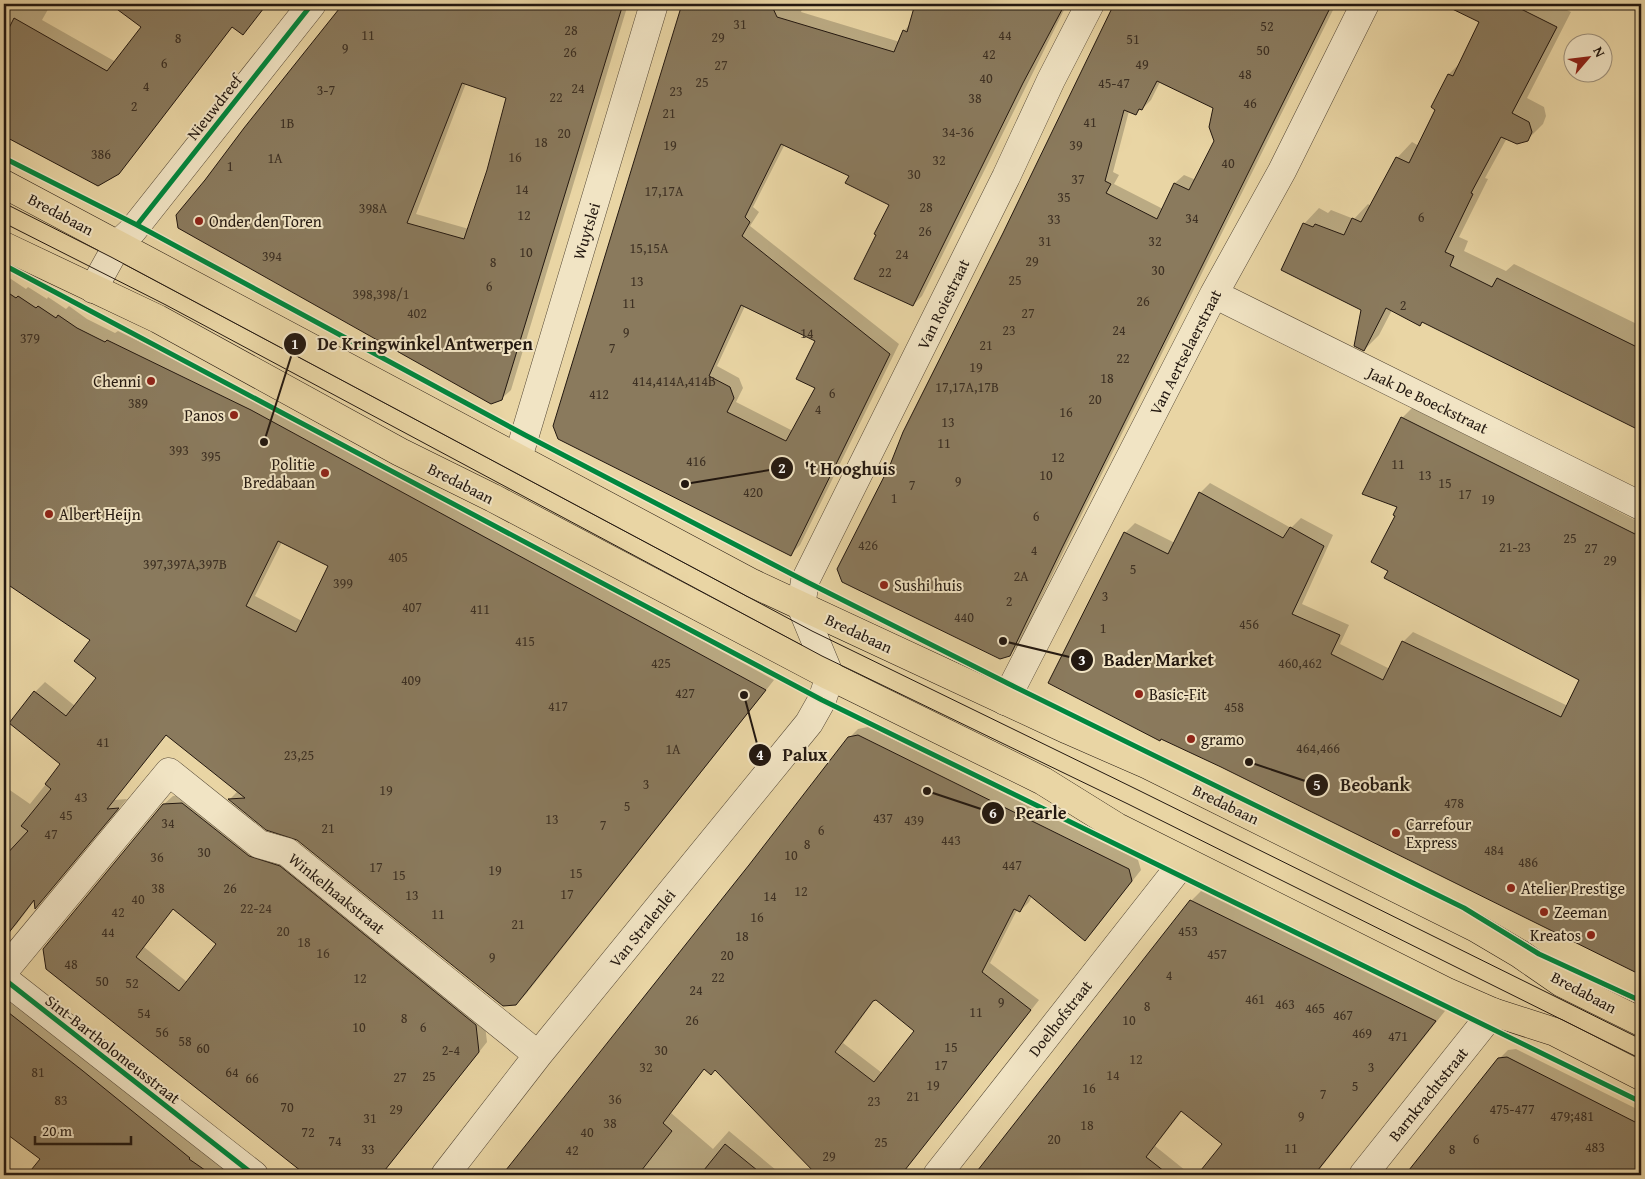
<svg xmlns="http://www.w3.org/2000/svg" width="1645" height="1179" font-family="'Gentium Book Plus',serif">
	<rect width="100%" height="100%" fill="#e9d5a4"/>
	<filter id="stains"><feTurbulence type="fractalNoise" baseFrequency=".004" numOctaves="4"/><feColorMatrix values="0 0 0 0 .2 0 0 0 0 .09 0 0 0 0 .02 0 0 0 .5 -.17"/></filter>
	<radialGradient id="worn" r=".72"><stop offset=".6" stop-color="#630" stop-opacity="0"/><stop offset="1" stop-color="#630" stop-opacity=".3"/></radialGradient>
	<path fill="#0003" fill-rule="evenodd" d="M4,4H51L42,20L116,62L143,27L112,4H267L242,33L233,26L127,163L118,173L98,184L4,135Z
		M345,4H628L511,390L501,399L180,227ZM466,83L508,97L489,170L469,229L416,214Z
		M684,4H804L801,12L900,42L904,31L910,24L916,4H950L945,24L1004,18L999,4H1067L922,296L913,305L891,204L851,176L785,144L753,207L759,212L750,226L899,344L800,545L790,555L555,426ZM745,306L817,340L816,388L793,431L736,402L743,388L739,378L717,366Z
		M1116,4H1336L1070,538L1018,646L1009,655L891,466ZM1160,82L1214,107L1215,141L1196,180L1184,175L1175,183L1163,209L1114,184L1119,175L1113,172L1129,111L1135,114L1141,108L1142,109L1151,100Z
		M1474,4H1555L1571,12L1527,98L1544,107L1546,116L1543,124L1527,140L1507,138L1485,178L1488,179L1459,237L1468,241L1464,251L1506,271L1514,264L1641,326V430L1423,321L1420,324L1392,310L1379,335L1364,350L1363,309L1282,269L1304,224L1319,208L1328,213L1331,210L1354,219L1368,204L1371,206L1397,158L1412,142L1419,146L1437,110L1433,107L1449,74L1461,62L1480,22L1468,16Z
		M1635,4H1641V8L1634,5Z
		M8,277L26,289L28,287L47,299L48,297L66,309L69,306L87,319L115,333L118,331L260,401L774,680L526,994L516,1004L297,839L230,799L238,791L167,734L114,800L127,799L45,897L36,906L35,900L16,925L6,934L4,933V786L30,804L62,764L11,723L35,692L45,682L75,706L97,678L92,640L4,581V278L6,279ZM282,542L330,566L302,621L255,596Z
		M1412,408L1641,523V973L1222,766L1125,533L1135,523L1175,543L1200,493L1210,483L1291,528L1301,518L1333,535L1302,604L1349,625L1340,644L1390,669L1403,642L1413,632L1568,706L1581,679L1389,571L1398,506L1402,418Z
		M868,727L1138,860L1141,870L1094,930L1085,939L1032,896L1029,902L1020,911L1017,910L990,963L1039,1000L901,1175H819L716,1069L705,1068L671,1113L713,1149L729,1131L782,1175H504L750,865L849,738L858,729ZM876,998L915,1031L882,1073L843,1043Z
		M192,794L484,1016L487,1042L381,1175H307L47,968L163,805L173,796ZM174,908L218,944L187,982L144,947Z
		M1201,891L1445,1011L1315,1175H1197L1224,1144L1183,1110L1155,1146L1191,1175H975L1191,901Z
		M4,992L232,1175H29L41,1159L4,1130Z
		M1516,1049L1641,1111V1175H1407L1499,1059L1508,1050Z"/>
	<path fill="#8a7a5d" stroke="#231810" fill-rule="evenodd" d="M110,4H267L243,35L232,27L119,174L98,186L4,136V38L14,18L107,71L141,27Z
		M343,4H623L502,400L491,404L178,228L176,215L205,180L244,128ZM462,83L506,98L487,170L464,239L407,223Z
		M682,4H771L777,17L894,52L903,30L907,32L915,4H1065L1023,83L913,306L854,279L876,235L874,234L889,205L845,183L849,176L781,144L745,217L750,222L742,236L890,354L791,556L558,439L553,426ZM741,305L815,341L796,379L815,388L786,441L727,412L734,398L730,387L709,376Z
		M1114,4H1332L1062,548L1010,656L1000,659L842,582L837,569L890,465L903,432L1003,233ZM1157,81L1213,108L1209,127L1214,141L1189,190L1174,183L1157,219L1106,193L1111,184L1105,181L1124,110L1136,115L1139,109L1142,110Z
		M1442,4H1511L1557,27L1512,113L1529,122L1532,132L1528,141L1517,144L1501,137L1471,193L1473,194L1445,252L1454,256L1450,266L1492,287L1497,278L1641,349V431L1422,322L1420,326L1386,308L1364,351L1354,346L1361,310L1281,270L1303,223L1313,227L1315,224L1344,235L1352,218L1361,222L1396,157L1409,163L1435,110L1431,107L1448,74L1453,76L1479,22Z
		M4,290L16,298L18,296L36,308L38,306L56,318L58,315L77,328L105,342L107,340L251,410L766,690L516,1005L503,1006L297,840L266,830L228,799L245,798L166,735L107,809L119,808L35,909L34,900L4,939V857L28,831L21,826L51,789L45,784L60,764L9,723L34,691L66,716L96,678L74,661L90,640L4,582ZM278,541L328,566L296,632L246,606Z
		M1401,417L1641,537V975L1221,767L1161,739L1160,741L1048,683L1124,532L1168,554L1199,492L1283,538L1290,527L1324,546L1292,614L1340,635L1331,654L1383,680L1402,641L1561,717L1579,680L1384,578L1388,571L1371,562L1395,516L1393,515L1397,507L1362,494Z
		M858,735L1129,869L1132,881L1085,941L1029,895L1020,912L1014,909L982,972L1031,1010L901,1175H817L715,1070L711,1075L704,1069L663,1123L672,1131L638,1175H502L749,865L848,737ZM876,1000L914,1031L874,1082L835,1052L873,1001Z
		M182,803L249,856L280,866L476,1025L479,1052L381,1175H306L46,969L43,949L163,804ZM173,909L216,944L179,991L136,957Z
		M1190,900L1436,1021L1314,1175H1197L1222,1144L1181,1111L1146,1157L1169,1175H974Z
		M4,1009L83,1071L190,1158L189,1159L212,1175H27L40,1159L4,1132Z
		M1507,1057L1641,1125V1175H1405L1498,1058Z
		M725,1144L763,1175H700Z"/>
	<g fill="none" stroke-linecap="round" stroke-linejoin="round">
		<g stroke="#544735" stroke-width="29">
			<path id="minor" d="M93,289L118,244L133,230L312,4
				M1214,294L1641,506
				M518,458L654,4
				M1005,701L1214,294L1282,171L1365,4
				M4,971L169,772L259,844L287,852L538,1055
				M4,979L254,1175
				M445,1175L538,1055L809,723L822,700L830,676L801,606L805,581L1006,177L1051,80L1090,4
				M937,1175L1184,861
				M1363,1175L1493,1012"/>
		</g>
		<g stroke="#231810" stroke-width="29">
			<path id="major" d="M4,184L752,583L1068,730L1148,765L1476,928L1520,954L1562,983L1641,1022
				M4,246L158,319L400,452L493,498L830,676L1043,781L1117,827L1445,991L1493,1012L1555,1032L1641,1076"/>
		</g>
		<use href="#minor" stroke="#f1e4c4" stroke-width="28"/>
		<use href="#major" stroke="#e9d5a4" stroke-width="28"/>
		<path stroke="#231810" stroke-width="1" d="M4,203L111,257L812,631L1136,789L1641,1039
			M4,223L166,305L822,656L1128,804L1641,1059"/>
		<g stroke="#f1e4c4" stroke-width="8">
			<path id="cycleway" d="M4,158L137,225L525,435L805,581L1013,686L1464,908L1539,954L1641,1001
				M137,225L312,4
				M4,265L822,700L1641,1102
				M4,979L254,1175"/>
		</g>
		<use href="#cycleway" stroke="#00873e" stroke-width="5"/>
	</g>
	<g fill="#8f2418" stroke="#f1e4c4" stroke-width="2">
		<circle cx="199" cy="221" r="5"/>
		<circle cx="151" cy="381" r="5"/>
		<circle cx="234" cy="415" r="5"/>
		<circle cx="325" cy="473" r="5"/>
		<circle cx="49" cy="514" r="5"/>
		<circle cx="884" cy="585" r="5"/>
		<circle cx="1139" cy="694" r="5"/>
		<circle cx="1191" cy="739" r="5"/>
		<circle cx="1396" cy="833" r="5"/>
		<circle cx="1511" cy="888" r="5"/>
		<circle cx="1544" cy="912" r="5"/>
		<circle cx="1591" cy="935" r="5"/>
	</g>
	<g text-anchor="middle" stroke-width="4" stroke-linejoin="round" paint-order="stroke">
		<g font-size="14" fill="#3d3023">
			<text x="740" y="29">31</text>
			<text x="1267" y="31">52</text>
			<text x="571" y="35">28</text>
			<text x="368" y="40">11</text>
			<text x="1005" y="40">44</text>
			<text x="718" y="42">29</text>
			<text x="178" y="43">8</text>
			<text x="1133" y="44">51</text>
			<text x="345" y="53">9</text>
			<text x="1263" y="55">50</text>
			<text x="570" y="57">26</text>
			<text x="989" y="59">42</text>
			<text x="164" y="68">6</text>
			<text x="1142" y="69">49</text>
			<text x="721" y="70">27</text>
			<text x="1245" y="79">48</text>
			<text x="986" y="83">40</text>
			<text x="702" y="87">25</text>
			<text x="1114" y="88">45-47</text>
			<text x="146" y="91">4</text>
			<text x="578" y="93">24</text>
			<text x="326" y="95">3-7</text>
			<text x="676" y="96">23</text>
			<text x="556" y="102">22</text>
			<text x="975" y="103">38</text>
			<text x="1250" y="108">46</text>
			<text x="134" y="111">2</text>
			<text x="669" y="118">21</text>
			<text x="1090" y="127">41</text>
			<text x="287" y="128">1B</text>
			<text x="958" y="137">34-36</text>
			<text x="564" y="138">20</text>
			<text x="541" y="147">18</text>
			<text x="670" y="150">19</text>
			<text x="1076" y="150">39</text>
			<text x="101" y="159">386</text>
			<text x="515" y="162">16</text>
			<text x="275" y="163">1A</text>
			<text x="939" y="165">32</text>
			<text x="1228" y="168">40</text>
			<text x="230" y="171">1</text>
			<text x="914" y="179">30</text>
			<text x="1078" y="184">37</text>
			<text x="522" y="194">14</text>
			<text x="664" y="196">17,17A</text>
			<text x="1064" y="202">35</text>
			<text x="926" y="212">28</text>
			<text x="373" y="213">398A</text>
			<text x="524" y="220">12</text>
			<text x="1421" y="222">6</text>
			<text x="1192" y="223">34</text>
			<text x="1054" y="224">33</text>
			<text x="925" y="236">26</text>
			<text x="1045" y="246">31</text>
			<text x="1155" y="246">32</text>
			<text x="649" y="253">15,15A</text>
			<text x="526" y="257">10</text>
			<text x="902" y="259">24</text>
			<text x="272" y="261">394</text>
			<text x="1032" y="266">29</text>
			<text x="493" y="267">8</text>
			<text x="1158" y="275">30</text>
			<text x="885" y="277">22</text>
			<text x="1015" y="285">25</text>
			<text x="637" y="286">13</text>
			<text x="489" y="291">6</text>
			<text x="381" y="299">398,398/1</text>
			<text x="1143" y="306">26</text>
			<text x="629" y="308">11</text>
			<text x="1403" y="310">2</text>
			<text x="417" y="318">402</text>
			<text x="1028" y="318">27</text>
			<text x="1009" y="335">23</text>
			<text x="1119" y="335">24</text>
			<text x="626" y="337">9</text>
			<text x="807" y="338">14</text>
			<text x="30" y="343">379</text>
			<text x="986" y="350">21</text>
			<text x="612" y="353">7</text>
			<text x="1123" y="363">22</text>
			<text x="976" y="372">19</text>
			<text x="1107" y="383">18</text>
			<text x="674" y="386">414,414A,414B</text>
			<text x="967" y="392">17,17A,17B</text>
			<text x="832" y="398">6</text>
			<text x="599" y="399">412</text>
			<text x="1095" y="404">20</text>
			<text x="138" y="408">389</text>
			<text x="818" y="414">4</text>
			<text x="1066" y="417">16</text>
			<text x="948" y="427">13</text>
			<text x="944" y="448">11</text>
			<text x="179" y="455">393</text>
			<text x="211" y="461">395</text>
			<text x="1058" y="462">12</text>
			<text x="696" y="466">416</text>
			<text x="1398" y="469">11</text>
			<text x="1046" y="480">10</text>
			<text x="1425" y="480">13</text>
			<text x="958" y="486">9</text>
			<text x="1445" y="488">15</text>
			<text x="912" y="490">7</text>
			<text x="753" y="497">420</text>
			<text x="1465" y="499">17</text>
			<text x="894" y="503">1</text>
			<text x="1488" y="504">19</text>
			<text x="1036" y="521">6</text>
			<text x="1570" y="543">25</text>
			<text x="868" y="550">426</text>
			<text x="1515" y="552">21-23</text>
			<text x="1591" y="553">27</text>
			<text x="1034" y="555">4</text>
			<text x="398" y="562">405</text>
			<text x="1610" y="565">29</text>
			<text x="185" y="569">397,397A,397B</text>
			<text x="1133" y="574">5</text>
			<text x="1021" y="581">2A</text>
			<text x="343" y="588">399</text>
			<text x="1105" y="601">3</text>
			<text x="1009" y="606">2</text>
			<text x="412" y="612">407</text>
			<text x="480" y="614">411</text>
			<text x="964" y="622">440</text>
			<text x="1249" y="629">456</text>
			<text x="1103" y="633">1</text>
			<text x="525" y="646">415</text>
			<text x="661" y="668">425</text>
			<text x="1300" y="668">460,462</text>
			<text x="411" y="685">409</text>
			<text x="685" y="698">427</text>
			<text x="558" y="711">417</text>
			<text x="1234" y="712">458</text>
			<text x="103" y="747">41</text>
			<text x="1318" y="753">464,466</text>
			<text x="673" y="754">1A</text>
			<text x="299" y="760">23,25</text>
			<text x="646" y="789">3</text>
			<text x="386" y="795">19</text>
			<text x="81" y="802">43</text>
			<text x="1454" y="808">478</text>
			<text x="627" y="811">5</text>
			<text x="66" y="820">45</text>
			<text x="883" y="823">437</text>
			<text x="552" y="824">13</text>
			<text x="914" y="825">439</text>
			<text x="168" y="828">34</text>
			<text x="603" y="830">7</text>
			<text x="328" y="833">21</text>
			<text x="821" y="835">6</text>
			<text x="51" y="839">47</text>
			<text x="951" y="845">443</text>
			<text x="807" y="849">8</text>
			<text x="1494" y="855">484</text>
			<text x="204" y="857">30</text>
			<text x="791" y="860">10</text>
			<text x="157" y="862">36</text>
			<text x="1528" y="867">486</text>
			<text x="1012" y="870">447</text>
			<text x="376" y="872">17</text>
			<text x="495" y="875">19</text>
			<text x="576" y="878">15</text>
			<text x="399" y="880">15</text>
			<text x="158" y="893">38</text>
			<text x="230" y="893">26</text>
			<text x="801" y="896">12</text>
			<text x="567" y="899">17</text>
			<text x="412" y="900">13</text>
			<text x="770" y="901">14</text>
			<text x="138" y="904">40</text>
			<text x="256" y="913">22-24</text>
			<text x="118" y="917">42</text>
			<text x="438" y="919">11</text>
			<text x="757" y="922">16</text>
			<text x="518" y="929">21</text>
			<text x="283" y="936">20</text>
			<text x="1188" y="936">453</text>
			<text x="108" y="937">44</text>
			<text x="742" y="941">18</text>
			<text x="304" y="947">18</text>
			<text x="323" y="958">16</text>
			<text x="1217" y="959">457</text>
			<text x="727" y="960">20</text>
			<text x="492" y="962">9</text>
			<text x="71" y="969">48</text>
			<text x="1169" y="980">4</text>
			<text x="718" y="982">22</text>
			<text x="360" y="983">12</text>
			<text x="102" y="986">50</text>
			<text x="132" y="988">52</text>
			<text x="696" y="995">24</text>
			<text x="1255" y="1004">461</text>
			<text x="1001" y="1007">9</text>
			<text x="1285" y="1009">463</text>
			<text x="1147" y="1011">8</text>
			<text x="1315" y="1013">465</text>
			<text x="976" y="1017">11</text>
			<text x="144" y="1018">54</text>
			<text x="1343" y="1020">467</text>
			<text x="404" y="1023">8</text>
			<text x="692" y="1025">26</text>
			<text x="1129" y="1025">10</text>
			<text x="359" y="1032">10</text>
			<text x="423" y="1032">6</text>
			<text x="162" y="1037">56</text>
			<text x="1362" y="1038">469</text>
			<text x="1398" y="1041">471</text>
			<text x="185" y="1046">58</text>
			<text x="951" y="1052">15</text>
			<text x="203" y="1053">60</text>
			<text x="451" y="1055">2-4</text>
			<text x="661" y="1055">30</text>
			<text x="1136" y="1064">12</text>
			<text x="941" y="1070">17</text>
			<text x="646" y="1072">32</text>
			<text x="1371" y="1072">3</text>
			<text x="38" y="1077">81</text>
			<text x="232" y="1077">64</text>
			<text x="1113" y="1080">14</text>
			<text x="429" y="1081">25</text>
			<text x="400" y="1082">27</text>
			<text x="252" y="1083">66</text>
			<text x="933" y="1090">19</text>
			<text x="1355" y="1091">5</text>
			<text x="1089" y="1093">16</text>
			<text x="1323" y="1099">7</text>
			<text x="913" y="1101">21</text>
			<text x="615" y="1104">36</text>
			<text x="61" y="1105">83</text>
			<text x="874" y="1106">23</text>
			<text x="287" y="1112">70</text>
			<text x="396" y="1114">29</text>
			<text x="1512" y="1114">475-477</text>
			<text x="1301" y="1121">9</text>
			<text x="1572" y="1121">479;481</text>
			<text x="370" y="1123">31</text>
			<text x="610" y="1128">38</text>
			<text x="1087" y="1130">18</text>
			<text x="308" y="1137">72</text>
			<text x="587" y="1137">40</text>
			<text x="1054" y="1144">20</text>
			<text x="1476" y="1144">6</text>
			<text x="335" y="1146">74</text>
			<text x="881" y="1147">25</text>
			<text x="1595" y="1152">483</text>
			<text x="1291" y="1153">11</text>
			<text x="368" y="1154">33</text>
			<text x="1452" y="1154">8</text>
			<text x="572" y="1155">42</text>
			<text x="829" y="1161">29</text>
		</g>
		<g font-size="16" fill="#231810" stroke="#f1e4c4">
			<text transform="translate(214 107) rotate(-52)" y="6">Nieuwdreef</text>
			<text transform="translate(61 214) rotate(28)" y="6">Bredabaan</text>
			<text transform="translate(586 231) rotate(-73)" y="6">Wuytslei</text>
			<text transform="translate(943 304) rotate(-64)" y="6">Van Roiestraat</text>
			<text transform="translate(1185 352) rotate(-63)" y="6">Van Aertselaerstraat</text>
			<text transform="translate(1428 400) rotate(26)" y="6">Jaak De Boeckstraat</text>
			<text transform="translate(461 483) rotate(27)" y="6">Bredabaan</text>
			<text transform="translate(859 633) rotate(25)" y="6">Bredabaan</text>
			<text transform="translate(1226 804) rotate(26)" y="6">Bredabaan</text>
			<text transform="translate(337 893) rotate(39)" y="6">Winkelhaakstraat</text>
			<text transform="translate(642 928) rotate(-51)" y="6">Van Stralenlei</text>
			<text transform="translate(1584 992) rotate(28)" y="6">Bredabaan</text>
			<text transform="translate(1060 1018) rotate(-52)" y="6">Doelhofstraat</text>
			<text transform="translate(113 1049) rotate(38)" y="6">Sint-Bartholomeusstraat</text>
			<text transform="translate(1428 1094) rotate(-51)" y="6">Barnkrachtstraat</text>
		</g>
		<g font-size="16" fill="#231810" stroke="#f1e4c4" text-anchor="start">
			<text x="209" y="227">Onder den Toren</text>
			<text x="141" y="387" text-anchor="end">Chenni</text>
			<text x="224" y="421" text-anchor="end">Panos</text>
			<text x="315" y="470" text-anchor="end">Politie<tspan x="315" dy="18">Bredabaan</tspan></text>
			<text x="59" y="520">Albert Heijn</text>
			<text x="894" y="591">Sushi huis</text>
			<text x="1149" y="700">Basic-Fit</text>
			<text x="1201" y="745">gramo</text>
			<text x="1406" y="830">Carrefour<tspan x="1406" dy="18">Express</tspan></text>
			<text x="1521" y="894">Atelier Prestige</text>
			<text x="1554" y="918">Zeeman</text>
			<text x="1581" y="941" text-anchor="end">Kreatos</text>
		</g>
	</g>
	<path fill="none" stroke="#231810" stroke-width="2" d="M264 442L295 344M685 484L782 468M1003 641L1082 660M744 695L760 755M1249 762L1317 785M927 791L993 813"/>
	<g fill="#231810" stroke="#f1e4c4" stroke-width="2">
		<circle cx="264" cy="442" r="5"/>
		<circle cx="685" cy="484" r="5"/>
		<circle cx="1003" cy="641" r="5"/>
		<circle cx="744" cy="695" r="5"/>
		<circle cx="1249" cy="762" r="5"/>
		<circle cx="927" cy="791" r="5"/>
		<circle cx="295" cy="344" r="12"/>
		<circle cx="782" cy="468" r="12"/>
		<circle cx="1082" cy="660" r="12"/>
		<circle cx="760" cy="755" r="12"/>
		<circle cx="1317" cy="785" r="12"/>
		<circle cx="993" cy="813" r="12"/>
	</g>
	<g font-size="15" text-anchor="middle" font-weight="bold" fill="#fff">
		<text x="295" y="349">1</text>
		<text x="782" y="473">2</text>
		<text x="1082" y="665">3</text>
		<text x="760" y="760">4</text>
		<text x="1317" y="790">5</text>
		<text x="993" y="818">6</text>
	</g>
	<g font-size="18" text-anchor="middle" font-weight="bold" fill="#231810" stroke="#f1e4c4" stroke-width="4" stroke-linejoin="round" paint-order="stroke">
		<text x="425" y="350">De Kringwinkel Antwerpen</text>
		<text x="850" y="475">'t Hooghuis</text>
		<text x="1159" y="666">Bader Market</text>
		<text x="805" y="761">Palux</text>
		<text x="1375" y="791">Beobank</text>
		<text x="1041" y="819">Pearle</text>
	</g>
	<rect width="1645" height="1179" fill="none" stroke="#e9d5a4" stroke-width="20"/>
	<rect x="5" y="5" width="1635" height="1169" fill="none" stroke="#231810" stroke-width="2.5"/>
	<rect x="10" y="10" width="1625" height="1159" fill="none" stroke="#231810"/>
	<g transform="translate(1588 58) rotate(62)"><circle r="24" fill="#f1e4c4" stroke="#9f927c"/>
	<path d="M0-4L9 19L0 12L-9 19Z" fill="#8f2418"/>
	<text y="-8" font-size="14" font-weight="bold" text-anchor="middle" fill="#231810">N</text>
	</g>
	<path d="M35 1136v8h96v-8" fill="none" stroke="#231810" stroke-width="2.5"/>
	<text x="42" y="1136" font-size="15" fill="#231810" stroke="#f1e4c4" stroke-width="4" paint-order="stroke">20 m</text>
	<rect width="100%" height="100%" filter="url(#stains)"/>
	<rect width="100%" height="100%" fill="url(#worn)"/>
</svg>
